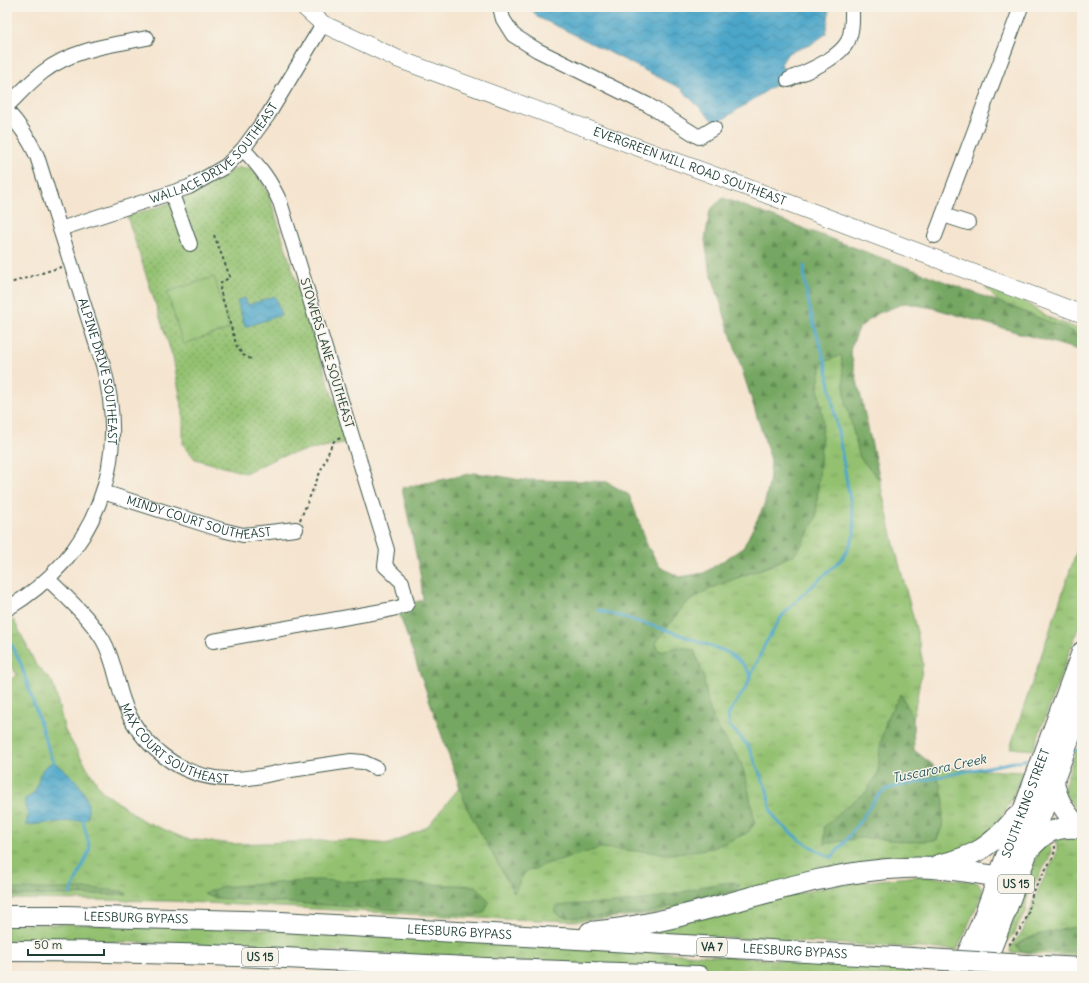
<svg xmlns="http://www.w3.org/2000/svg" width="1089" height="983" font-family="Delius,sans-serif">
	<defs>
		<pattern id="grass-tufts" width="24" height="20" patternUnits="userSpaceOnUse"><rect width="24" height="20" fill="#93c170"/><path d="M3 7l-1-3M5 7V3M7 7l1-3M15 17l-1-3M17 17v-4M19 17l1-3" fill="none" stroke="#779e5d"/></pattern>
		<pattern id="forest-firs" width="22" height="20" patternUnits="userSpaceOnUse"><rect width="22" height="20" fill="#76a762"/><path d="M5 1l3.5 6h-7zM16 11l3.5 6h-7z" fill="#608952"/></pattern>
		<pattern id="park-dots" width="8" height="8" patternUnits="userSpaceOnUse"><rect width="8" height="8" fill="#93c170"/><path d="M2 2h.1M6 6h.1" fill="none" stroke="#779e5d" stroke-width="1.8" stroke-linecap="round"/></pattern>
		<pattern id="water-waves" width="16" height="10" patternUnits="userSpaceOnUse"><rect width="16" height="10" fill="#4ba6c9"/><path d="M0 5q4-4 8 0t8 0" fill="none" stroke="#3e88a4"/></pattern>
	</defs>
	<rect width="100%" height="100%" fill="#f7f3e8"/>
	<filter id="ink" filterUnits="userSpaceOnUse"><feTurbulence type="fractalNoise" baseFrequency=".025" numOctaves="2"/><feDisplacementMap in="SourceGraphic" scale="8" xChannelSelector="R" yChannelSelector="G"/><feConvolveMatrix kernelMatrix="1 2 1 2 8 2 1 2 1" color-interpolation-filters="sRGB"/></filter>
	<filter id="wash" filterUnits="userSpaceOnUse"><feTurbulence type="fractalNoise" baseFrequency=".012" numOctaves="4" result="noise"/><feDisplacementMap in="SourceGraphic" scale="16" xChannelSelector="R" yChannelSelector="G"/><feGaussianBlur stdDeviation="0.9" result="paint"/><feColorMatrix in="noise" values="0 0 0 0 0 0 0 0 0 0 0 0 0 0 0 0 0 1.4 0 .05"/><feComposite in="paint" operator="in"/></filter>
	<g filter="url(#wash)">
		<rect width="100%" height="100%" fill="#f5e5d0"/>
		<path fill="url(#grass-tufts)" stroke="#597f52" d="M985,287L1022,300L1047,317L1082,330V349L1005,309Z
			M847,340L895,548L917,632L923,664L913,719L904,766L1023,772C1013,799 997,834 969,847C947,857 922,858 899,861L651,914L577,921L501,919L168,901L7,899V682L17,675L7,659V624L14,620L35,663L53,683L65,731L101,790L142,820L186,839L234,844L342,840L390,844L427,827L460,787L673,595L768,551L805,352Z
			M1082,535V618L1033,750L1010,748Z
			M1082,748V818L1063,791L1076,749Z
			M1054,836L1069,837L1082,841V956L1010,952L1011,946L1023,931L1038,890L1056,855L1057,848Z
			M1050,841L1051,851L1049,859L1030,891L1027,899L1025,912L1014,934L1004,944L1041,846Z
			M918,876L975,882C980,884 981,886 983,892L957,950L616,932L842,884Z
			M7,924C52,924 98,924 144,925C400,934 656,952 911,969L909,976H784L290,949L129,942L7,941Z"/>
		<path fill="url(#forest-firs)" stroke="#4a724b" d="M723,198L1012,307L1074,332L1082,341V351L933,308L905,303L876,314L859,328L850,350L880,480L860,458L846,403L841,355L822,363L818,387L823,419L816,518L801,546L795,554L769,566L721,584L704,592L684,605L656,643L659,651L681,647L694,650L703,674L708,702L714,722L741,762L747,782L755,823L747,833L713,848L672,854L601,848L549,863L524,873L514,893L467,808L397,607L423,600L420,573L402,488L474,473L499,476L520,480L589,481L607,482L629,495L639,521L647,545L660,567L680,577L704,573L743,548L764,506L769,484L771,460L709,267L705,240L710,210Z
			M901,694L913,719L914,750L933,765L941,788L944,801L942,827L937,840L909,842L882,839L860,838L825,844L824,827L846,807L866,792L878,773L880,747L887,717Z
			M318,880L476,886L489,902L484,913L475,915L214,898L204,894L220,887Z
			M734,882L740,885L736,890L650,912L610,916L578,918L562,917L555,912V908C562,903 593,904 604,904C623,902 643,901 662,897C686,892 709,883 734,882Z
			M7,889H98L122,891L127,894L7,896Z
			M1075,927L1082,930V952L1043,950L1021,952L1016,946C1031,933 1056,931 1075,927Z"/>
		<path fill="url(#park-dots)" stroke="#597f52" d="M239,167L250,168L259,177L269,195L347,442L281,456L245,473L195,459L183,444V412L173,358L127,216C153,209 179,201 203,189C216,183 226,173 239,167Z"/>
		<path fill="#93c170" stroke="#597f52" d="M214,277L230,329L183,344L167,292Z"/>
		<path fill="url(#water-waves)" stroke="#35727e" d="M531,7H827L829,13L826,34L810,45L788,53L781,64L787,77L716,124L680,88L559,27L537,17Z
			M275,296L281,315L245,327L237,301L245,298L248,305Z
			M54,762C68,771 85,787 88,805C88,809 88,814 88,818L83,820L26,825L28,814L25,807V799C41,792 35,781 43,769C45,766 50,764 54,762Z"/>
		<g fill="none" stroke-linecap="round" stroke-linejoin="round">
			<path stroke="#4ba6c9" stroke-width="3" d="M804,266L805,285L812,318L826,364L854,522V535L849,547L842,559L801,596L782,616L765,644L745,689L728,715L730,727L739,735L748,746L767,790L771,811L778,822L801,841L831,858L845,842L878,795L887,789L957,773L1035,758
				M598,610L667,630L727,652L742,663L751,675
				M11,644L21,664L51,757L55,764
				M1072,751L1082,749
				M70,894L90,849L82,817"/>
		</g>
	</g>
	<g filter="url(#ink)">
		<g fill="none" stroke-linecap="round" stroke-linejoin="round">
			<g stroke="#3f564b" stroke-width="16">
				<g id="minor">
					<path d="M500,7L503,19L513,35L537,50L648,105L699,137L714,128"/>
					<path d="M788,80C806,71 838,60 848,41C853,30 852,18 852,7"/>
					<path d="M7,106C19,94 30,82 43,72C73,49 111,45 147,38"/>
					<path id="s1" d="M7,111C20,125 29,139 37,156L103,365C130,465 96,555 7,609"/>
					<path d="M172,194L190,244"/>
					<path d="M943,215L968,223"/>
					<path id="s2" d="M60,229L189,187L226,166L243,149L268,115L323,24"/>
					<path d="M935,236L1021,7"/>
					<path id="s3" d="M103,492L222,530L243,535L296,529"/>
					<path id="s4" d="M48,579C67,598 89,617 103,640C114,659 116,680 123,700C138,745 181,778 228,779C249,780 270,774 291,770C311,767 331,764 351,761L363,762L376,768"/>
					<path d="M213,641L388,610L405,606L407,603L402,582L385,566L387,550L280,202C270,180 260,167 243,149"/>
				</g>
			</g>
			<g stroke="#3f564b" stroke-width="18">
				<g id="major">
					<path id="s5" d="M304,7L323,24L398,59L773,197L1082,314"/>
				</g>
			</g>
			<g stroke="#3f564b" stroke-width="22">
				<g id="highway">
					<path d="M1054,780C1056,800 1066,813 1079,828"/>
					<path d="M1029,850C1044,832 1056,826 1079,828"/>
					<path d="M938,865C977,856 991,846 1016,817"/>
					<path id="s6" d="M7,916H65L281,922L911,958"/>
					<path d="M590,932C696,923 797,872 904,868C933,866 961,871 989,875C1007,884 1007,894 1005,913"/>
					<path d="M7,951C175,951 343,961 511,969C574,972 637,973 699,976"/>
					<path d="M1026,965L1082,968"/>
					<path id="s7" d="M957,976L981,924L1082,652"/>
					<path d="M978,976L990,951L1005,913L1082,704"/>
				</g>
			</g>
			<path stroke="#3f564b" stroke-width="2" stroke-dasharray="3 3" stroke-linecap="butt" d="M214,235L230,277L221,283L220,290L237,347L243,355L251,359
				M7,284L61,267
				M300,520L332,444L335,440L341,438
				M1009,945L1021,928L1028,915L1030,903L1033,891L1053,857L1055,850V846"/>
			<use href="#minor" stroke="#fff" stroke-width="14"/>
			<use href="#major" stroke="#fff" stroke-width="17"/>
			<use href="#highway" stroke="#fff" stroke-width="20"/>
			<g stroke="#3f564b" stroke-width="22" stroke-linecap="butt">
				<path id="highway-bridge" d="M911,958L1026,965"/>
			</g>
			<use href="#highway-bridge" stroke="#fff" stroke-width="20"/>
		</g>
	</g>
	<g text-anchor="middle" stroke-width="3" stroke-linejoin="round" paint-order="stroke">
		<g fill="#f7f3e8" stroke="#60746a" stroke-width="1">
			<rect x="998" y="875" width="36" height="18" rx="3"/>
			<rect x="697" y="938" width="30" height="18" rx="3"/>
			<rect x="242" y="948" width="36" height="18" rx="3"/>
		</g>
		<g font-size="11" font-weight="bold" fill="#1f3d34">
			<text x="1016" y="888">US 15</text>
			<text x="712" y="951">VA 7</text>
			<text x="260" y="961">US 15</text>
		</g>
		<g font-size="12" fill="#1f3d34" stroke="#f7f3e8">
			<text dy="4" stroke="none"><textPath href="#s2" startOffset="176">WALLACE DRIVE SOUTHEAST</textPath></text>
			<text dy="4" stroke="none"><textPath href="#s5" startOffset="419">EVERGREEN MILL ROAD SOUTHEAST</textPath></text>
			<text transform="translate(327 353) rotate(73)" y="4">STOWERS LANE SOUTHEAST</text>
			<text dy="4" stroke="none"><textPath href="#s1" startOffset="279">ALPINE DRIVE SOUTHEAST</textPath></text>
			<text dy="4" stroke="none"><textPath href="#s3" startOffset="100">MINDY COURT SOUTHEAST</textPath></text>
			<text dy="4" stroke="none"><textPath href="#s4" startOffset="218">MAX COURT SOUTHEAST</textPath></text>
			<text dy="4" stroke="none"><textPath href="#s7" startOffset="186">SOUTH KING STREET</textPath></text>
			<text dy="4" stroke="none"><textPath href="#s6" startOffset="129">LEESBURG BYPASS</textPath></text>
			<text dy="4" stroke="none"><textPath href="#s6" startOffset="453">LEESBURG BYPASS</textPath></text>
			<text dy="4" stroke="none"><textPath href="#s6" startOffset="789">LEESBURG BYPASS</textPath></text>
		</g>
		<g font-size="13" font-style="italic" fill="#2c5c61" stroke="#f7f3e8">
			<text transform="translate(939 768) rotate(-12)" y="5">Tuscarora Creek</text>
		</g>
	</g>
	<rect width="1089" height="983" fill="none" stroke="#f7f3e8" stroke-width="24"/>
	<path d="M28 949v6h76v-6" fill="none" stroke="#1f3d34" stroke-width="2"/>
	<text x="34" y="949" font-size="12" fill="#1f3d34" stroke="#f7f3e8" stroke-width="3" paint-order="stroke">50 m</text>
</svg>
